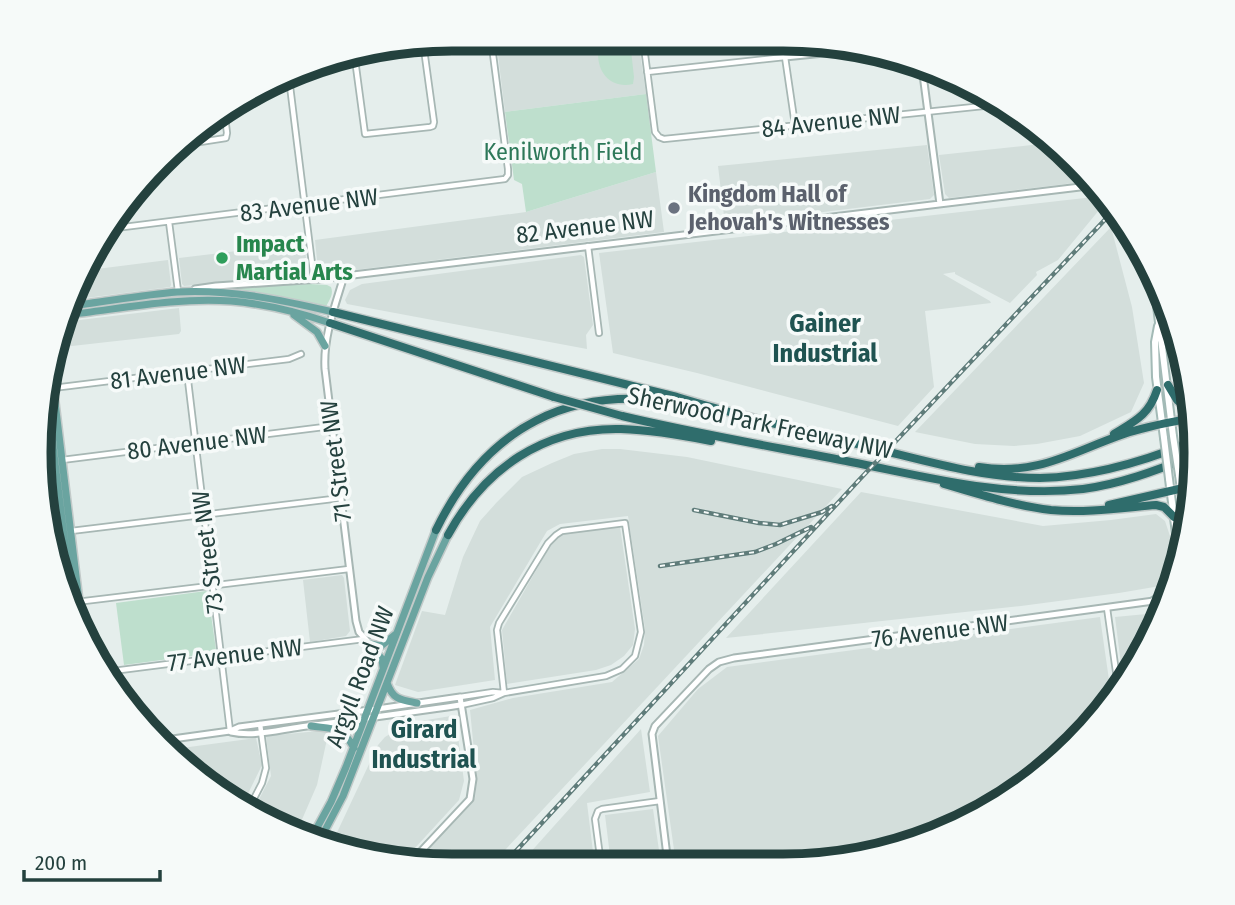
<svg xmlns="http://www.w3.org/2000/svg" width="1235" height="905" font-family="'Fira Sans Condensed',sans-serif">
	<rect width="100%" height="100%" fill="#e5eeec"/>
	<path fill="#d3dedb" d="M496,39H638L646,94L505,112Z
		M1050,143L1090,181L949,198L945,194L939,155Z
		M927,145L934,195L930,199L725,224L718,166Z
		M656,172L664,232L322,274L318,270L315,240L526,212Z
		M1105,194L1109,198L1058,260L1036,272L1037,275L1010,303L955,274V272L943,274L990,301L991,303L925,311L934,387L898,426L697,373L613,353L599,253L1085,198Z
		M1111,227L1132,307L1144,383L1131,412L1080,436L1037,444L1014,446L975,444L915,432Z
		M304,243L308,272L306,275L184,286L182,284L179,258Z
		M581,255L584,257L593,325L586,335L587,349L347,304L345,300L350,290L362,284Z
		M168,260L171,285L170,287L71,300L81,271Z
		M179,308L181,331L179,334L54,348L63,322Z
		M602,449H620L687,457L842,489L491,865L425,866L416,863L475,798L477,781L470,710L513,698L612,682L639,659L644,645L645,629L628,516L560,524L547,531L490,627L495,680L418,692L395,685L422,611L445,615L463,557L480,521L497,502L522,477L552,463L574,454Z
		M861,492L1043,526L1111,520L1156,514L1165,521L1170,536L1171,571L1160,586L1119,593L1021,606L726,638Z
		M620,527L635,629L633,645L624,656L611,665L596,670L507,684L502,630L550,546L557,538L564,534Z
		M342,575L344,578L350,631L346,636L310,642L303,580Z
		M1157,613L1141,659L1123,680L1115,617Z
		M1100,617L1111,694L1035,781L941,835L837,863L676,864L658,736L698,689L727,667Z
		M451,716L452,723L456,722L464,781L459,800L404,860L333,841L378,745L385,737L408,723Z
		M641,729L650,792L587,803L594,860L542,865H519Z
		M329,730L317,785L297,831L269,824L252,813L271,776L266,736Z
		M256,738L262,765L242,806L180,764L167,750Z
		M653,809L661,864H611L605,815Z"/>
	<path fill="#bedfcd" d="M628,47L631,50L634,77L633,84C612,89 598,74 598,54L603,51Z
		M646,94L656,172L526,212L522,184L514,180L505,112Z
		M310,284L327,285L331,287C334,295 329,300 326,307L256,292L217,288Z
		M206,591L208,593L216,650L214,653L124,665L116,603Z"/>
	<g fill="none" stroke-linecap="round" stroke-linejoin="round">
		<g stroke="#a7b7b4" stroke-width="8">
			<path id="minor" d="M643,39L655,132L659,137L664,139L1003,104
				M354,52L365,134L430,127L433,126L434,122L423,42
				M647,72L785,57L795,125
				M289,78L314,280
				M181,145L226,138L227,133L224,108
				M169,222L178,291
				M108,229L505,179L508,175V169L491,39
				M588,246L599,333
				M1158,332L1174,329
				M187,372L230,731
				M53,388L289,359L301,354
				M62,460L332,426
				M43,462L54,461
				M43,486L48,528
				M71,531L341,498
				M68,603L349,569
				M1107,608L1118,686
				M105,672L364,639
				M460,697L493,692L504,693
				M461,705L493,698L504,693L606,676L622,669L635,656L641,632L625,523L562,531L556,535L548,543L499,623L497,630L504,693
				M248,810L262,783L266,768L260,724
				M601,864L595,819L598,811L602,809L660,801"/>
		</g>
		<g stroke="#a7b7b4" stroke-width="9">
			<path id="tertiary" d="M783,39L785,57L863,49
				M922,67L940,204
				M344,276C335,306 323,337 325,369L356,621L359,632L370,644
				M195,289L216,286L320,279L1080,187
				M231,732C253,737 278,730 300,727C353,720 407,713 460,705
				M158,741L230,731L239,727L377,709L460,697L473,779L470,799L411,862
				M668,864L652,734L655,726L709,669L719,662L734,658L1161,600"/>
		</g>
		<g stroke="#a3bab6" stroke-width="10">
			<path id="secondary" d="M1155,290L1173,436
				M1158,326L1155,342L1156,377L1164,438
				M1179,475L1185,518
				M1169,479L1178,549
				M1153,601L1163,594"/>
		</g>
		<g stroke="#c2cac9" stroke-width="10">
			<path id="primary" d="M69,306C104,302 141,295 177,292C230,289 282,300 333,312
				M66,315C120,309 176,297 231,301C265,304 298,312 330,323
				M294,315L317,332L325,346
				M50,361L83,634
				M46,389L74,617
				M370,644L381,646L396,634
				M370,645L382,659L383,667
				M387,683C393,700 401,700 417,703
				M311,726C332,729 343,726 354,748
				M313,835L331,802L346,767L436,530
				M321,838L343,796L428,577L448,535"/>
		</g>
		<g stroke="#c2cac9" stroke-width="11">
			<path id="motorway" d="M333,312L677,397C742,417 807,432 873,448C927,461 983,478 1040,478C1091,477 1142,462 1189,443
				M330,323L554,397
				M1168,385L1177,400L1186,407
				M622,416C698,434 775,447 851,462C927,477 1005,498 1083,489C1120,484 1155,471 1190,457
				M1114,434C1135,421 1149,415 1157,390
				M979,467C1039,476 1071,452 1124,434C1144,427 1166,423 1187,419
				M944,484C979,494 1015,506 1051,510C1086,513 1121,508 1156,505L1164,507L1174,517
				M1109,505L1192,486
				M1186,526L1189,507L1193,503
				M436,530C486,427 571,383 684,404
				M448,535C484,469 544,427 621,429C651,430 681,435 711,441"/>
		</g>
		<use href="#minor" stroke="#fff" stroke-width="4.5"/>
		<use href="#tertiary" stroke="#fff" stroke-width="5"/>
		<use href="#secondary" stroke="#fff" stroke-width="6"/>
		<use href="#primary" stroke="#6aa4a0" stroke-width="7"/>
		<use href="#motorway" stroke="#2f6d6c" stroke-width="8"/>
		<g stroke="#5f7c7a" stroke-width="4.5">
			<path id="rail" d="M694,510L759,523L780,525L822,512L832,506
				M660,566L755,552L776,544L811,527
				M503,865L860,479L1115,209"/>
		</g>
		<use href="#rail" stroke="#f6faf9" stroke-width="2" stroke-dasharray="5" stroke-linecap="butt"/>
		<g stroke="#a3bab6" stroke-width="10" stroke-linecap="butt">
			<path id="secondary-bridge" d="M1173,436L1179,475
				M1164,438L1169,479"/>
		</g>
		<g stroke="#c2cac9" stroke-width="11" stroke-linecap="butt">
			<path id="motorway-bridge" d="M554,397L622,416"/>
		</g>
		<use href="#secondary-bridge" stroke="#fff" stroke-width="6"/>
		<use href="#motorway-bridge" stroke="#2f6d6c" stroke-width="8"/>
	</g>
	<circle fill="#6b7280" stroke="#f6faf9" stroke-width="2.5" cx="674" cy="208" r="7"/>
	<circle fill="#2e9e5b" stroke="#f6faf9" stroke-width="2.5" cx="222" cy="258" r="7"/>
	<g text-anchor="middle" stroke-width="7" stroke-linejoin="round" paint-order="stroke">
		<g font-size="24" fill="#24413e" stroke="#f6faf9">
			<text transform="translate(831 122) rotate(-6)" y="8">84 Avenue NW</text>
			<text transform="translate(309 205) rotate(-7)" y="8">83 Avenue NW</text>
			<text transform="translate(585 227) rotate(-7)" y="8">82 Avenue NW</text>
			<text transform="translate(178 373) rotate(-7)" y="8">81 Avenue NW</text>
			<text transform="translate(760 423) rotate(12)" y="8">Sherwood Park Freeway NW</text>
			<text transform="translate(197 443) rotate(-7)" y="8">80 Avenue NW</text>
			<text transform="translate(336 461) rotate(-97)" y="8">71 Street NW</text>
			<text transform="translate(208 552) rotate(-97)" y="8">73 Street NW</text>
			<text transform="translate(940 631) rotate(-7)" y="8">76 Avenue NW</text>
			<text transform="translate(235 655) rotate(-7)" y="8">77 Avenue NW</text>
			<text transform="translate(360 677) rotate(-69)" y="8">Argyll Road NW</text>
		</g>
		<g font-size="24" fill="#2d7859" stroke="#f6faf9">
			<text x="563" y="160">Kenilworth Field</text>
		</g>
		<g font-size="24" font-weight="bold" fill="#5b616d" stroke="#f6faf9" text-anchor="start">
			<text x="688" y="202">Kingdom Hall of<tspan x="688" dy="28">Jehovah's Witnesses</tspan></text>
		</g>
		<g font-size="24" font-weight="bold" fill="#27864d" stroke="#f6faf9" text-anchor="start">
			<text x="236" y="252">Impact<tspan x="236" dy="28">Martial Arts</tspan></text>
		</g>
		<g font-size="26" font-weight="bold" fill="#1f5351" stroke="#f6faf9">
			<text x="825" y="332">Gainer<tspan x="825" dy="30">Industrial</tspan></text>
			<text x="424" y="738">Girard<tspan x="424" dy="30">Industrial</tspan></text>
		</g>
	</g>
	<path d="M0 0H1235V905H0ZM452 51H783A401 401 0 0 1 1184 452V453A401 401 0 0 1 783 854H452A401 401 0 0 1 51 453V452A401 401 0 0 1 452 51Z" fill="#f6faf9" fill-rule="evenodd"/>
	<path fill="none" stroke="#24413e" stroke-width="9" d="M452 51H783A401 401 0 0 1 1184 452V453A401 401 0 0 1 783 854H452A401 401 0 0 1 51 453V452A401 401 0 0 1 452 51Z"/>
	<path d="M24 870v10h136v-10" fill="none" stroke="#24413e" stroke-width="3.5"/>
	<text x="35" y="870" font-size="21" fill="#24413e" stroke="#f6faf9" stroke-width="5" paint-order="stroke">200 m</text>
</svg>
